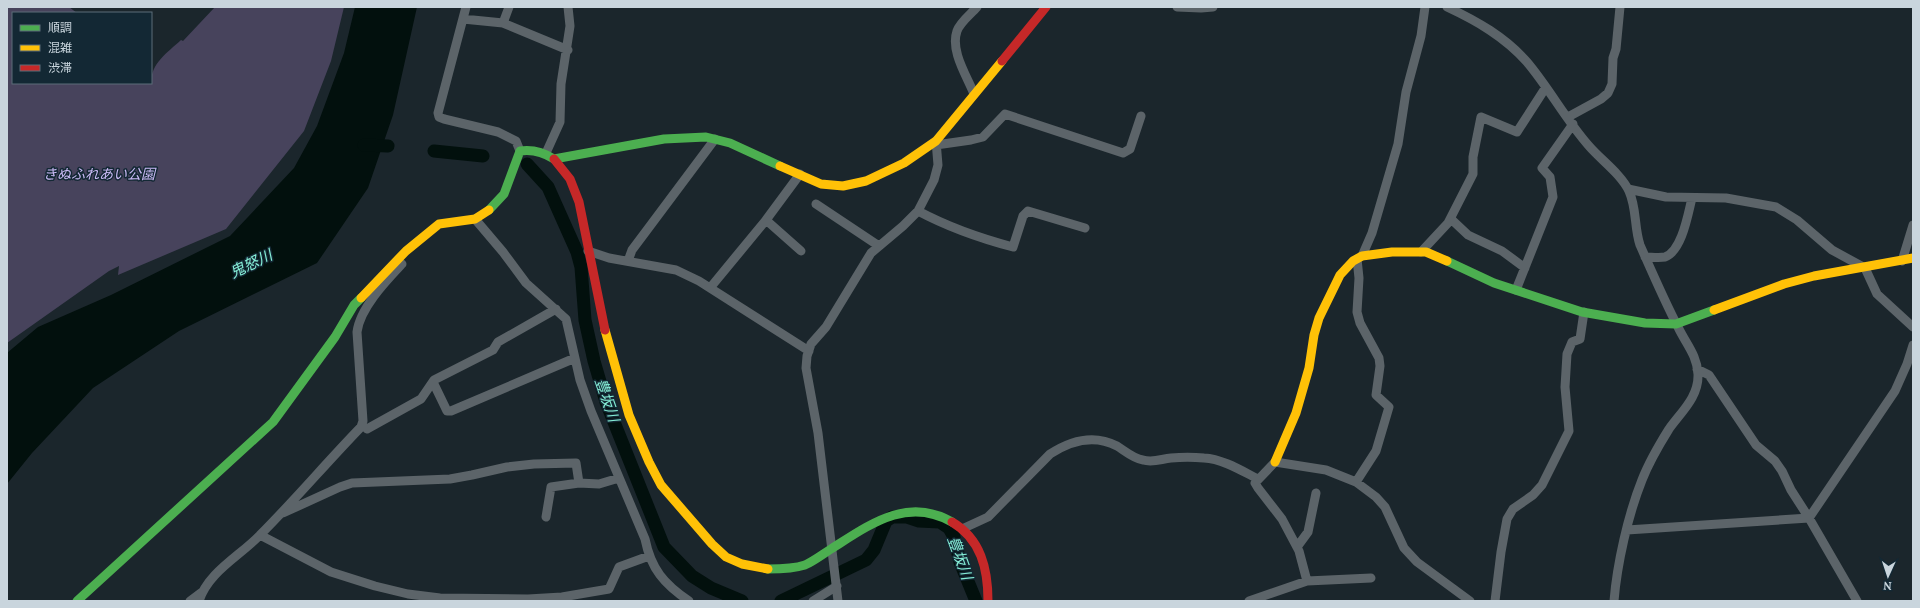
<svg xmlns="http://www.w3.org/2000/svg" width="1920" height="608" font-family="Lora,'Noto Sans JP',serif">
	<rect width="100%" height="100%" fill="#1b262c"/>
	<path fill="#47435c" d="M7,7H69L77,13H13V83H151C151,63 167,53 181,40L183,41L215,7H344L331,61L304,131L226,229L118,275L119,266L109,271L7,343Z"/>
	<path fill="#02100d" d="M355,7H417L393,115L368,188L317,263L179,331L93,388L32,453L7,484V353L38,327L111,295L230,236L294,168L317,126L344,53Z"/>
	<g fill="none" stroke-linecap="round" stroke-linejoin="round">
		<path stroke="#02100d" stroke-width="13" d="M364,145L388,146
			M434,151L483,156
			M527,164L548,187L577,252L581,267L585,320L594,361L606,402L664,547L692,576L711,588L742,601
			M781,601L866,560L874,550L886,521L892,517H907L919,521L940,522L949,528L954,537L960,562L976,601"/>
		<path stroke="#5c6469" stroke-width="9" d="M466,7L438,113L439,117L444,119L498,132L516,141L520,151
			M1177,7L1201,8L1213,7
			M1447,7C1477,21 1505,37 1527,62C1549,88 1566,120 1589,146C1601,160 1621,174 1629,191C1637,209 1634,227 1640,245C1652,272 1664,300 1678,327C1686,344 1697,355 1698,374C1699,397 1681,412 1669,429C1659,445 1649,462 1642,480C1628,515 1617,564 1614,601
			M463,19L503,23L568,50
			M503,23L509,7
			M974,94C967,76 950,51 957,31C960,22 971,14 977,7
			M1568,117L1601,99L1608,93L1612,84L1613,58L1616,49L1620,7
			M936,145L971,140L983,137L1005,114L1123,153L1130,149L1141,116
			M546,153L560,122L561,84L570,26L568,7
			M800,174L766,220L801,251
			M1628,189L1666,197L1726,198L1776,207L1797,220L1832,250L1865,268L1877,294L1913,327
			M816,204L879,246
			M918,211C948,227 979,238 1013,247L1023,216L1028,211L1085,228
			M475,219L503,252L526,283L566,319L580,380L591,411L645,539C651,569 664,584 689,601
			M1451,219L1468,235L1502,251L1525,268
			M588,251L609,258L676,270L699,281L809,351
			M1421,252L1448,223L1473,174V157L1481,117L1517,132L1546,87
			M1362,256L1372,233L1398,144L1406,92L1421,36L1425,7
			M1645,257C1651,257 1659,258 1665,257C1682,251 1688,214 1692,198
			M628,261L632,250L647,230L715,139
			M1902,261L1913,225
			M710,288L766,220
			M1516,290L1553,197L1550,177L1542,168L1573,124
			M1697,369L1709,375L1756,445L1775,461L1782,471L1791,490L1809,518L1857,601
			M433,382L447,411H451L575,358
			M367,429L421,399L434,380L493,350L498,342L556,309
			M1356,482L1376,497L1385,507L1404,548L1417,562L1470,601
			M283,513L340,487L352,483L450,479L472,475L507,467L534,464L576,463L579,483
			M546,517L551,487L579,483L599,484L619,478
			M962,529L988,517L1050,454C1070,441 1094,434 1117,446C1125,451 1134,459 1143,460C1153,463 1161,459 1171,458C1181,457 1194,457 1204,458C1223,459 1242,471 1258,479
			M1627,530L1809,518L1895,391L1907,364L1913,345
			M260,535L331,572L375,586L408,594L440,598L528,599L562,597L609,589L619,567L649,556
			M1297,547L1308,532L1316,493
			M1307,581L1299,551L1282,519L1258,488L1255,483L1275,462L1326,470L1356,482L1376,451L1389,407L1376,395L1380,366L1379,358L1360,323L1357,312L1359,278L1357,259
			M190,601L202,592
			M199,601C208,572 240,556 260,535C295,500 327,462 361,427L363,421L357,332C360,308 386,281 402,264
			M813,601L837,586
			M838,601L818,433L806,368L807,356L811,344L826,327L871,253L903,226L918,211L934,180L938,165L936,141
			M1249,601L1307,581L1371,578
			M1495,601L1501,552L1507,519L1513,509L1533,495L1542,485L1569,431L1565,387L1567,354L1572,342L1580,339L1584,312"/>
		<path stroke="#4caf50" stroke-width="9" d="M489,210L504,194L520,151C533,149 543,152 554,159L664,139L706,137L730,143L780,166
			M1447,261L1494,283L1582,312L1645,323L1676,324L1714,310
			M768,569C780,569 793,569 805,565C814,561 823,554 831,549C869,525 907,496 952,522
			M77,601L273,422L335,337L354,305L361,298"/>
		<path stroke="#ffc107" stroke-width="9" d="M780,166L821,184L843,186L866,181L904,163L936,141L1002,61
			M361,298L406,251L439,224L475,219L489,210
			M1714,310L1784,284L1814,276L1913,258
			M605,330L629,415L649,462L661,485L712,544L726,557L742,564L768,569
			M1275,462L1296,413L1309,368L1314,335L1319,318L1340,275L1353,261L1362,256L1392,252H1426L1447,261"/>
		<path stroke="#c62828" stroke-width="9" d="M1002,61L1046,7
			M554,159L570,179L579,202L605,330
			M952,522C981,539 988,569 988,601"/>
	</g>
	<g text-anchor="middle" stroke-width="3" stroke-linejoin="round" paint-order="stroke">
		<g font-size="14" font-style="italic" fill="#cabaf5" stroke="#132834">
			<text x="99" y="179">きぬふれあい公園</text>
		</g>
		<g font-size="15" font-style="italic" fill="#86efd7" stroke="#132834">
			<text transform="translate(251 264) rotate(-26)" y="5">鬼怒川</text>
			<text transform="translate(607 400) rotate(71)" y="5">豊坂川</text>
			<text transform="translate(960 558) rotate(70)" y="5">豊坂川</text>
		</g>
	</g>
	<rect width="1920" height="608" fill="none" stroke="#c9d5dd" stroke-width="16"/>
	<rect x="12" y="12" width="140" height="72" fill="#132834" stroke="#5c6d78"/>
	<rect x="20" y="25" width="20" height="6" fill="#4caf50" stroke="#5c6d78"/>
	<text x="48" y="32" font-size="12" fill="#c9d5dd">順調</text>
	<rect x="20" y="45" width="20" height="6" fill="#ffc107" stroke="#5c6d78"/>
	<text x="48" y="52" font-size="12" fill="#c9d5dd">混雑</text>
	<rect x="20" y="65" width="20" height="6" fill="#c62828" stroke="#5c6d78"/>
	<text x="48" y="72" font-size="12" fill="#c9d5dd">渋滞</text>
	<g transform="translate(1888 576) rotate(183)" stroke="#132834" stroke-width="3" paint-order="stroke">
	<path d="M0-3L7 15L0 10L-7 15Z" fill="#c9d5dd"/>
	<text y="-6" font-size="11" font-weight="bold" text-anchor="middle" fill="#c9d5dd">N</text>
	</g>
</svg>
